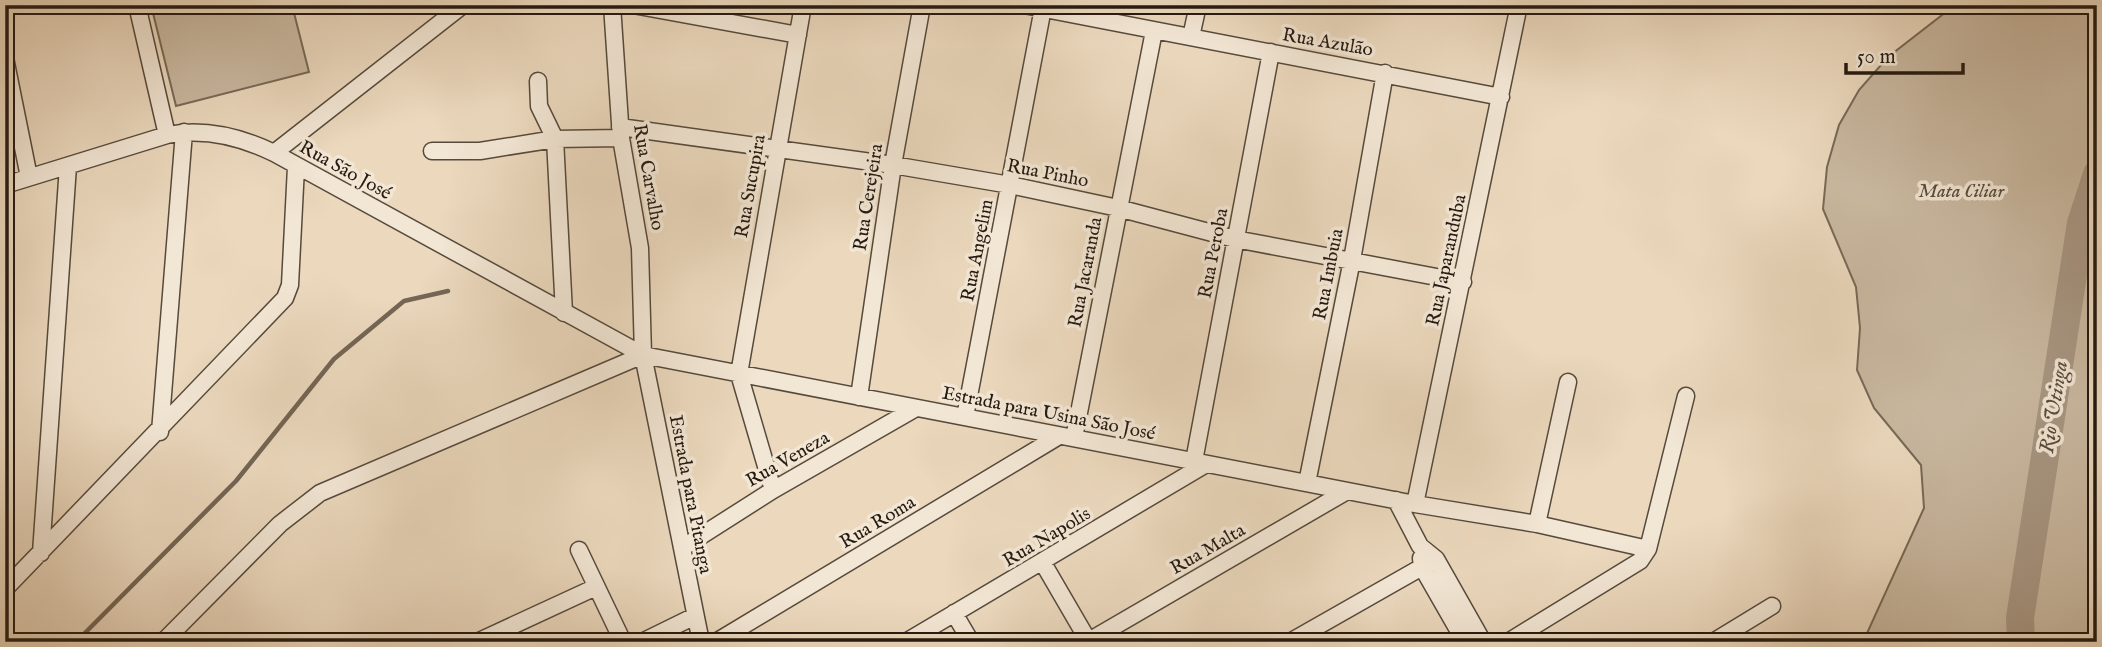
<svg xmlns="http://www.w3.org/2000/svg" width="2102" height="647" font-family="'IM FELL English',serif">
	<rect width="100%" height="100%" fill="#ebd8bd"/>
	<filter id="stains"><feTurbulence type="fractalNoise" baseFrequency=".00286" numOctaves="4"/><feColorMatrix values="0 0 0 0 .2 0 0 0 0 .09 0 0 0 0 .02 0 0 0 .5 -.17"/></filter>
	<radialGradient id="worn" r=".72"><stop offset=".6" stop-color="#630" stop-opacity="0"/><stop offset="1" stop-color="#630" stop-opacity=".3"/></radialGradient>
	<path fill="#c9b8a0" stroke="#776958" stroke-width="2" d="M151,5H292L309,72L176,106Z
		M1955,5H2097V642H1863L1924,508L1921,465L1874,408L1857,370L1860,328L1856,287L1823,209L1827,167L1839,125L1859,90L1888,57Z"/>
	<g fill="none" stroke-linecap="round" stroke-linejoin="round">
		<path stroke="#746555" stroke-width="4.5" d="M76,642L236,481L334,359L404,301L448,291"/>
		<path stroke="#a89783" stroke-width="28" d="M2021,642L2020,618L2081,223L2097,174"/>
		<g stroke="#564a3c" stroke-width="19">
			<path id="minor" d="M137,5L167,135
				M612,5L621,138L640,248L643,355L701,642
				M633,5L798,35
				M1024,5L1501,97
				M1191,37L1198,5
				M5,58L29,177
				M620,127L893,165L1010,185L1118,208L1235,239L1463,282
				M432,151H480L555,139L539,106L538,81
				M274,153L463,5
				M5,185L167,135C204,128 241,137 274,153L643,355L1415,504L1519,5
				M564,313L555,139L621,138
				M859,397L893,165L922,5
				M965,417L1043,8
				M160,432L184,132
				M1074,438L1154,31
				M1194,461L1271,52
				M1307,483L1352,260L1385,73
				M773,490L739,374L803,5
				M1396,500L1420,546L1436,559L1483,642
				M1415,504L1537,524L1648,549
				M1537,524L1568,382
				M682,548L773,490L916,408
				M579,550L623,642
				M41,553L68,166
				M1421,558L1422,567L1465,642
				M1043,563L1089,642
				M5,589L285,298L290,285L296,167
				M954,613L971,642
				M166,639L280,524L320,493L643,355
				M1089,641L1347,491
				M477,642L596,587
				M642,642L695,616
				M716,642L1059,436
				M906,642L1206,464
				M1290,642L1436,559
				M1508,642L1640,561L1648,549L1686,396
				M1713,642L1772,606"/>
		</g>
		<use href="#minor" stroke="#f2e6d4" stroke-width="16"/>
	</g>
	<g text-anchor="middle" stroke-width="7" stroke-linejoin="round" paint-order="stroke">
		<g font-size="19" fill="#251a11" stroke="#f2e6d4">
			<text transform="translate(1328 41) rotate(10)" y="7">Rua Azulão</text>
			<text transform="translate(346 169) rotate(29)" y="7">Rua São José</text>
			<text transform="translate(1048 172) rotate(11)" y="7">Rua Pinho</text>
			<text transform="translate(650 177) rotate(80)" y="7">Rua Carvalho</text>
			<text transform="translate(749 186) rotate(-80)" y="7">Rua Sucupira</text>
			<text transform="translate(867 197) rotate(-81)" y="7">Rua Cerejeira</text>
			<text transform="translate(976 250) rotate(-79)" y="7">Rua Angelim</text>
			<text transform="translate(1212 253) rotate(-79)" y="7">Rua Peroba</text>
			<text transform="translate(1445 260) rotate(-78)" y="7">Rua Japaranduba</text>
			<text transform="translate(1084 272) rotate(-79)" y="7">Rua Jacaranda</text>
			<text transform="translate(1327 274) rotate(-79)" y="7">Rua Imbuia</text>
			<text transform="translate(1049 412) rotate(11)" y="7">Estrada para Usina São José</text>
			<text transform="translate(787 458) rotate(-30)" y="7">Rua Veneza</text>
			<text transform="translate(692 494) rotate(79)" y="7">Estrada para Pitanga</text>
			<text transform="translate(877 521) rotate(-31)" y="7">Rua Roma</text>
			<text transform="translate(1046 536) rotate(-31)" y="7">Rua Napolis</text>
			<text transform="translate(1207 548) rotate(-30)" y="7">Rua Malta</text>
		</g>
		<g font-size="19" font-style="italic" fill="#56493c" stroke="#f2e6d4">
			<text x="1961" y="197">Mata Ciliar</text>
		</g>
		<g font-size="21" font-style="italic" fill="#594c3f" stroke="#f2e6d4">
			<text transform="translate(2053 407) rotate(-81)" y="7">Rio Utinga</text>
		</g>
	</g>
	<rect width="2102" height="647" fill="none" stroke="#ebd8bd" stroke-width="28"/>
	<rect x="7" y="7" width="2088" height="633" fill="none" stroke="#251a11" stroke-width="3.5"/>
	<rect x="14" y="14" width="2074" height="619" fill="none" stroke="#251a11" stroke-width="2"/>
	<path d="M1846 63v10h117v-10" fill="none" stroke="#251a11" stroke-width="3.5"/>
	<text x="1857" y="63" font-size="21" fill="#251a11" stroke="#f2e6d4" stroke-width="5" paint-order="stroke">50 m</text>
	<rect width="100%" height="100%" filter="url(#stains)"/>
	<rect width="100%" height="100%" fill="url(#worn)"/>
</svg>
